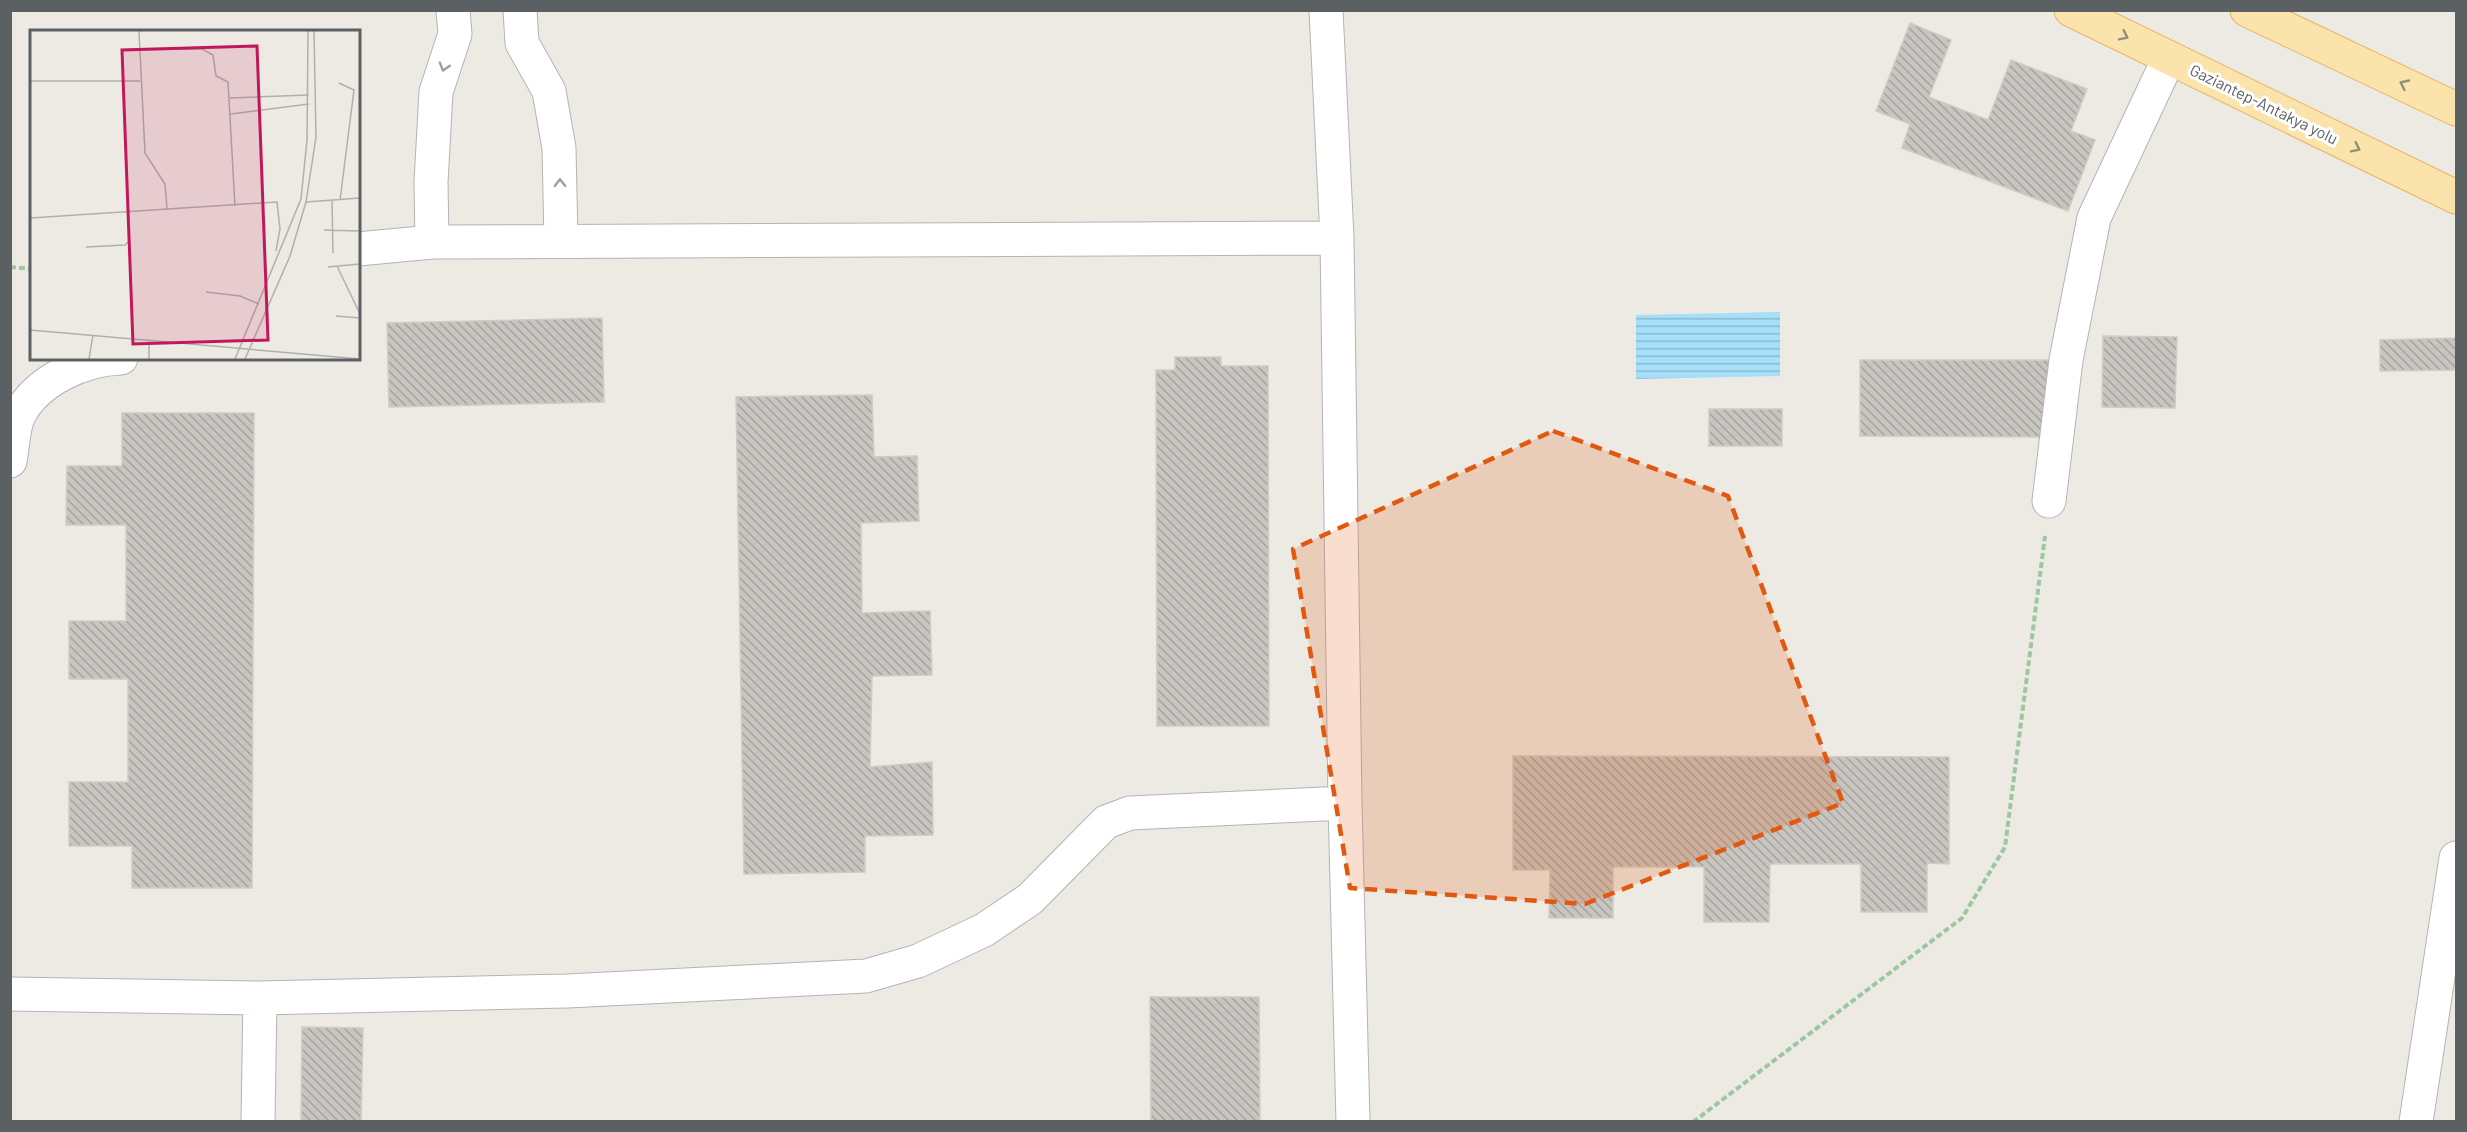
<svg xmlns="http://www.w3.org/2000/svg" width="2467" height="1132" font-family="Barlow,sans-serif">
	<defs>
		<pattern id="water-rules" width="6" height="5" patternUnits="userSpaceOnUse" patternTransform="scale(1.5)"><rect width="6" height="5" fill="#a6dffa"/><path d="M0 2.5h6" fill="none" stroke="#8ab8ce"/></pattern>
		<pattern id="building-back-hatch" width="6" height="6" patternUnits="userSpaceOnUse" patternTransform="scale(1.5)"><rect width="6" height="6" fill="#c8c5c0"/><path d="M-1 5l2 2M0 0l6 6M5-1l2 2" fill="none" stroke="#a5a3a0"/></pattern>
	</defs>
	<rect width="100%" height="100%" fill="#edeae3"/>
	<path fill="url(#water-rules)" d="M1780,312V376L1636,379V315Z"/>
	<path fill="url(#building-back-hatch)" stroke="#d1cbc2" stroke-width="1.5" d="M1910,23L1951,40L1929,97L1988,120L2011,60L2087,89L2071,131L2095,140L2068,211L1902,148L1910,124L1876,111Z
		M602,318L604,402L389,407L387,323Z
		M2103,336L2177,337L2175,408L2102,407Z
		M2456,338V370L2380,371V340Z
		M1175,357H1221V366H1268L1269,726H1157L1156,370H1175Z
		M1860,360H2052V437L1860,436Z
		M872,395L874,457L917,456L919,521L861,523L862,613L930,611L932,675L872,676L870,767L932,762L933,835L865,836V872L744,874L736,397Z
		M1709,409H1782V446H1709Z
		M122,413H254L252,888H132V846H69V782H128V679H69V621H126V525H66L67,466H122Z
		M1513,756L1949,757V864L1927,863V912H1861V864H1770L1769,922H1704V867H1613V918H1549L1550,870H1513Z
		M1150,997H1259L1260,1122H1151Z
		M302,1027L363,1028L361,1122H301Z"/>
	<g fill="none" stroke-linecap="round" stroke-linejoin="round">
		<g stroke="#b1b4b8" stroke-width="35">
			<path id="minor" d="M520,10L522,43L549,91L559,148L561,241
				M1326,10L1337,238L1345,803L1353,1122
				M432,242L431,182L436,92L455,34L453,10
				M358,249L432,242L1337,238
				M10,461C13,447 13,427 19,415C37,380 84,359 121,358
				M2049,501L2066,360L2094,218L2169,58
				M10,994L260,998L567,991L866,976L918,961L984,930L1030,899L1106,822L1130,813L1345,803
				M258,1122L260,998
				M2416,1122L2456,858"/>
		</g>
		<g stroke="#e9b360" stroke-width="35">
			<path id="major" d="M2071,10L2456,197
				M2247,10L2456,109"/>
		</g>
		<path stroke="#9cc7a2" stroke-width="4" stroke-dasharray="6 3" stroke-linecap="butt" d="M10,267L32,269
			M1693,1122L1962,918L2005,847L2045,536"/>
		<use href="#minor" stroke="#fff" stroke-width="33"/>
		<use href="#major" stroke="#fae4ab" stroke-width="33"/>
	</g>
	<defs><path id="oneway-chevron" d="M-2-3.5L2.5 0L-2 3.5" fill="none" stroke-width="1.6" stroke-linecap="round" stroke-linejoin="round" transform="scale(1.5)"/></defs>
	<g stroke="#938e7c">
		<use href="#oneway-chevron" transform="translate(2124 36) rotate(26)"/>
		<use href="#oneway-chevron" transform="translate(2404 84) rotate(-155)"/>
		<use href="#oneway-chevron" transform="translate(2356 148) rotate(26)"/>
	</g>
	<g stroke="#9da0a1">
		<use href="#oneway-chevron" transform="translate(444 67) rotate(107)"/>
		<use href="#oneway-chevron" transform="translate(560 183) rotate(-91)"/>
	</g>
	<path fill="#e15910" fill-opacity="0.2" stroke="#e15910" stroke-width="4.5" stroke-dasharray="12 8" stroke-linejoin="round" d="M1553,431L1728,496L1843,803L1585,904L1350,888L1293,549Z"/>
	<g text-anchor="middle" stroke-width="6" stroke-linejoin="round" paint-order="stroke">
		<g font-size="16" fill="#5b6063" stroke="#fff">
			<text transform="translate(2264 104) rotate(26)" y="6">Gaziantep-Antakya yolu</text>
		</g>
	</g>
	<g transform="translate(30 30)">
		<rect width="330" height="330" fill="#edeae3"/>
		<path fill="none" stroke="#afafac" stroke-width="1.5" d="M109,1L115,123L135,154L137,179M109,19H172L183,25L186,46L198,52L205,176M0,51H110M309,53L324,60L310,170M200,68L279,65M201,84L279,74M302,170L303,223M276,172L330,168M0,188L247,172L250,199L246,221M294,200L330,201M56,217L95,215L99,211L98,182M307,236L330,284M298,237L330,234M176,262L210,266L229,274M306,286L330,288M0,300L330,329M59,329L63,305M119,329V310M205,329L271,169L277,110L278,1M215,329L260,226L276,172L286,107L284,1"/>
		<path fill="#c2185b" fill-opacity="0.15" stroke="#c2185b" stroke-width="3" d="M227,16L238,310L103,314L92,20Z"/>
		<rect width="330" height="330" fill="none" stroke="#5b6063" stroke-width="3"/>
	</g>
	<rect width="2467" height="1132" fill="none" stroke="#5b6063" stroke-width="24"/>
</svg>
